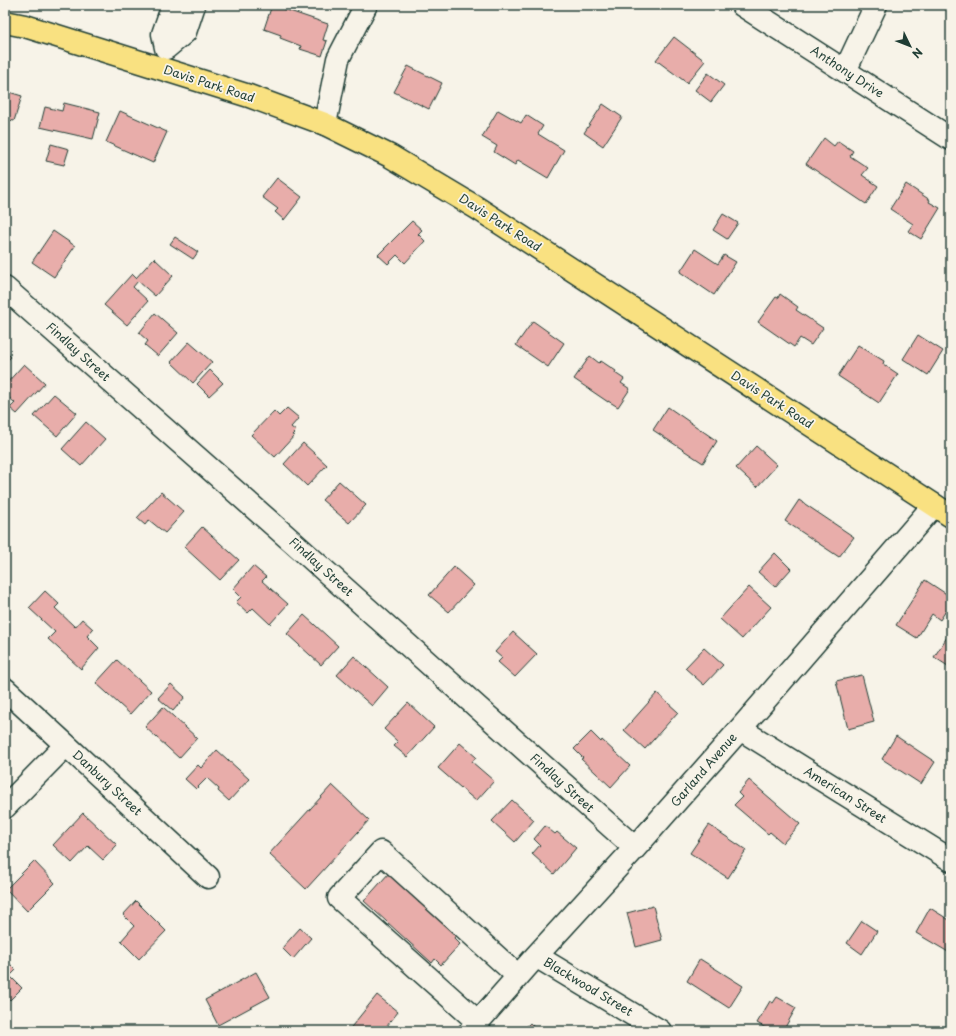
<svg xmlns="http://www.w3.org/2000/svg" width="956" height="1036" font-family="'Playpen Sans',sans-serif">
	<rect width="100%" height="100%" fill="#f7f3e8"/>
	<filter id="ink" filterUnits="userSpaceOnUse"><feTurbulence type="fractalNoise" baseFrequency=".025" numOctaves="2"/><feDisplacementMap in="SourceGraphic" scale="8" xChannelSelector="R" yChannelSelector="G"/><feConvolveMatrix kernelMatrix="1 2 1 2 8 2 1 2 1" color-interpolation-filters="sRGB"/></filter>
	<g filter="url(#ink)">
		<path fill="#e8adaa" stroke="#1f3d34" d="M272,5L328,24L323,40L327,41L322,56L300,49L301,46L280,38L281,35L264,29Z
			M674,37L705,61L687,83L656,60Z
			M408,66L442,83L429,109L394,92Z
			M708,73L724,85L711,102L695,90Z
			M5,87L10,89L9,92L22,96L14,121L5,119Z
			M64,103L100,112L93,139L40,127L45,107L62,111Z
			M603,104L622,117L603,146L584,133Z
			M498,110L521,123L526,115L543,126L538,134L564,150L548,178L518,160L515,165L494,152L497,146L482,137Z
			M120,111L167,132L153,163L106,142Z
			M824,138L834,146L838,141L853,151L850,156L868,168L862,175L878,186L866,204L806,164Z
			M51,144L69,149L64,165L46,161Z
			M277,178L302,197L284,220L275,212L278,209L262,197Z
			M906,184L930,200L929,202L940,208L921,239L908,231L913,224L890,209Z
			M723,214L738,223L727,239L713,230Z
			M412,221L422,230L418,234L425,241L405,263L397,255L388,264L378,255Z
			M53,231L75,246L54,277L32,262Z
			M175,237L198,252L193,259L170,244Z
			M695,249L718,264L724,255L736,262L714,295L680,272Z
			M154,258L173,276L155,296L138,281L133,287L148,301L127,325L104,305L132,274L136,278Z
			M780,294L798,307L796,310L823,328L811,345L800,338L794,347L758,322L776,297L778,298Z
			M155,313L178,333L158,356L145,345L148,341L139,333Z
			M533,321L564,343L548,367L516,345Z
			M918,335L943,351L928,375L903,359Z
			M189,342L212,362L193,383L171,362Z
			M858,345L884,361L883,364L898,374L879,403L838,376Z
			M5,351L11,357L5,363Z
			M590,356L599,363L601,361L616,371L615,373L624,379L621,383L630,389L618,407L608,401V402L574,379Z
			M24,364L45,383L17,414L10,408L15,403L5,394V385Z
			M210,370L223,383L209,396L197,384Z
			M54,394L77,413L57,436L34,416Z
			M668,407L717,441L703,463L653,430Z
			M287,408L299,418L291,427L296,431L292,435L294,436L275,457L251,435L274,411L279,416Z
			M86,422L105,439L81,466L62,449Z
			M303,443L327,465L307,486L284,464Z
			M756,446L777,465L757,487L736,468Z
			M339,481L366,505L349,523L322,500Z
			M161,492L184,512L165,533L149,520L145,525L137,518Z
			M799,500L854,537L839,557L785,521Z
			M202,527L239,560L220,580L184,547Z
			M775,553L791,569L775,587L758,572Z
			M253,566L266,577L262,581L288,604L270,624L253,608L248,613L236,602L241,597L233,589Z
			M454,567L474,585L449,612L429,595Z
			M925,580L951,597V603L940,620L932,614L917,638L896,625Z
			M749,587L771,607L742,639L720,619Z
			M45,591L59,604L55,608L75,627L82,619L93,629L87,636L99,648L81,669L48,639L55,632L29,608Z
			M304,615L338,646L321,665L287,634Z
			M951,631V668L934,657Z
			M513,632L537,654L515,677L498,662L502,658L495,652Z
			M704,648L723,665L704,685L685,668Z
			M354,656L388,687L372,706L337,675Z
			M117,660L151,691L130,714L96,683Z
			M862,675L874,722L848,729L836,681Z
			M171,684L185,697L173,711L158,698Z
			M657,693L678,712L645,749L624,730Z
			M408,703L434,727L407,757L394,746L398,742L384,729Z
			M163,707L197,738L179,758L145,727Z
			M591,732L601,742L602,740L630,766L611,787L581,759L583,758L574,749Z
			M896,736L935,762L921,784L882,759Z
			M460,743L476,757L472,762L494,781L476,801L438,768Z
			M217,750L249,779L229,801L218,791L219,789L207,778L196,789L185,779L198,765L201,768Z
			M749,780L800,824L783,843L770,832L768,834L734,805L742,797L738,793Z
			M332,785L369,820L306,889L269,854Z
			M512,800L534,820L515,842L492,821Z
			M83,813L117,845L103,860L88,846L72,863L53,845Z
			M709,825L746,850L728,878L690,853Z
			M545,826L555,834L557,832L576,848L554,874L532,854L540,845L534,839Z
			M34,861L55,883L27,911L6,889Z
			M389,873L457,934L454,938L460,944L441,965L435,959L432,963L364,901Z
			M136,901L166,931L139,959L121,941L134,926L123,915Z
			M653,906L662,940L636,947L627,913Z
			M930,908L951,921V952L950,953L916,933Z
			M862,921L877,931L862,954L847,943Z
			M300,928L311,938L293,959L282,948Z
			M5,959L16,970L10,976L22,988L10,1000L5,995Z
			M700,959L743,986L729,1008L687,981Z
			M256,972L270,997L218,1025L205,1000Z
			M377,995L398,1012L383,1031H348Z
			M777,997L796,1008L783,1031H771L757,1023L770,1001L773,1003Z
			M530,1023L538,1031H522Z"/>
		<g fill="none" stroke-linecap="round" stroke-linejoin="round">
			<g stroke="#1f3d34" stroke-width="25">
				<path id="minor" d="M173,5L163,34L166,48L185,32L194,5
					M742,5L951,139
					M845,71L876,5
					M325,124L338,59L366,5
					M5,288L295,544L635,848
					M5,689L66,745L208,877
					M740,729L951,860
					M5,807L66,745
					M536,956L660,1031
					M478,1022L339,898L381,852L518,976
					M470,1031L536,956L635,848L740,729L934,505"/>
			</g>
			<g stroke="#1f3d34" stroke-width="25">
				<path id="major" d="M5,22L25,26L249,96L325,124L390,156L477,208L951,516"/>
			</g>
			<use href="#minor" stroke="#f7f3e8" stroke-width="22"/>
			<use href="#major" stroke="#f9e181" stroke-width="22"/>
		</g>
	</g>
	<g text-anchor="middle" stroke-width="3.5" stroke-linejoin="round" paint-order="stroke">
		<g font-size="12" fill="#1f3d34" stroke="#f7f3e8">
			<text transform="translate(847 72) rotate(33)" y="4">Anthony Drive</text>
			<text transform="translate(209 84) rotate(18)" y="4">Davis Park Road</text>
			<text transform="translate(500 223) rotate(33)" y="4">Davis Park Road</text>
			<text transform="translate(78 352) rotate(42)" y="4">Findlay Street</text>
			<text transform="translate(772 400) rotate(33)" y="4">Davis Park Road</text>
			<text transform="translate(321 567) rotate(42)" y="4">Findlay Street</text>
			<text transform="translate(704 770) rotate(-49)" y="4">Garland Avenue</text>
			<text transform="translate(107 783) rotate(43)" y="4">Danbury Street</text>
			<text transform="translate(562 783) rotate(42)" y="4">Findlay Street</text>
			<text transform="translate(845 795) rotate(32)" y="4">American Street</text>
			<text transform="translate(588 987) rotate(31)" y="4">Blackwood Street</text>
		</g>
	</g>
	<rect width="956" height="1036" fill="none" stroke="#f7f3e8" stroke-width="20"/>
	<rect x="10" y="10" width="936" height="1016" fill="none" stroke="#1f3d34" stroke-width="1.5" filter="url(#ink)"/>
	<g transform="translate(910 46) rotate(133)" stroke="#f7f3e8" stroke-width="3" paint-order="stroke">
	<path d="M0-3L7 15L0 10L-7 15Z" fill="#1f3d34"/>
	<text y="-6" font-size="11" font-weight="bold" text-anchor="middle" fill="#1f3d34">N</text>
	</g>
</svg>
